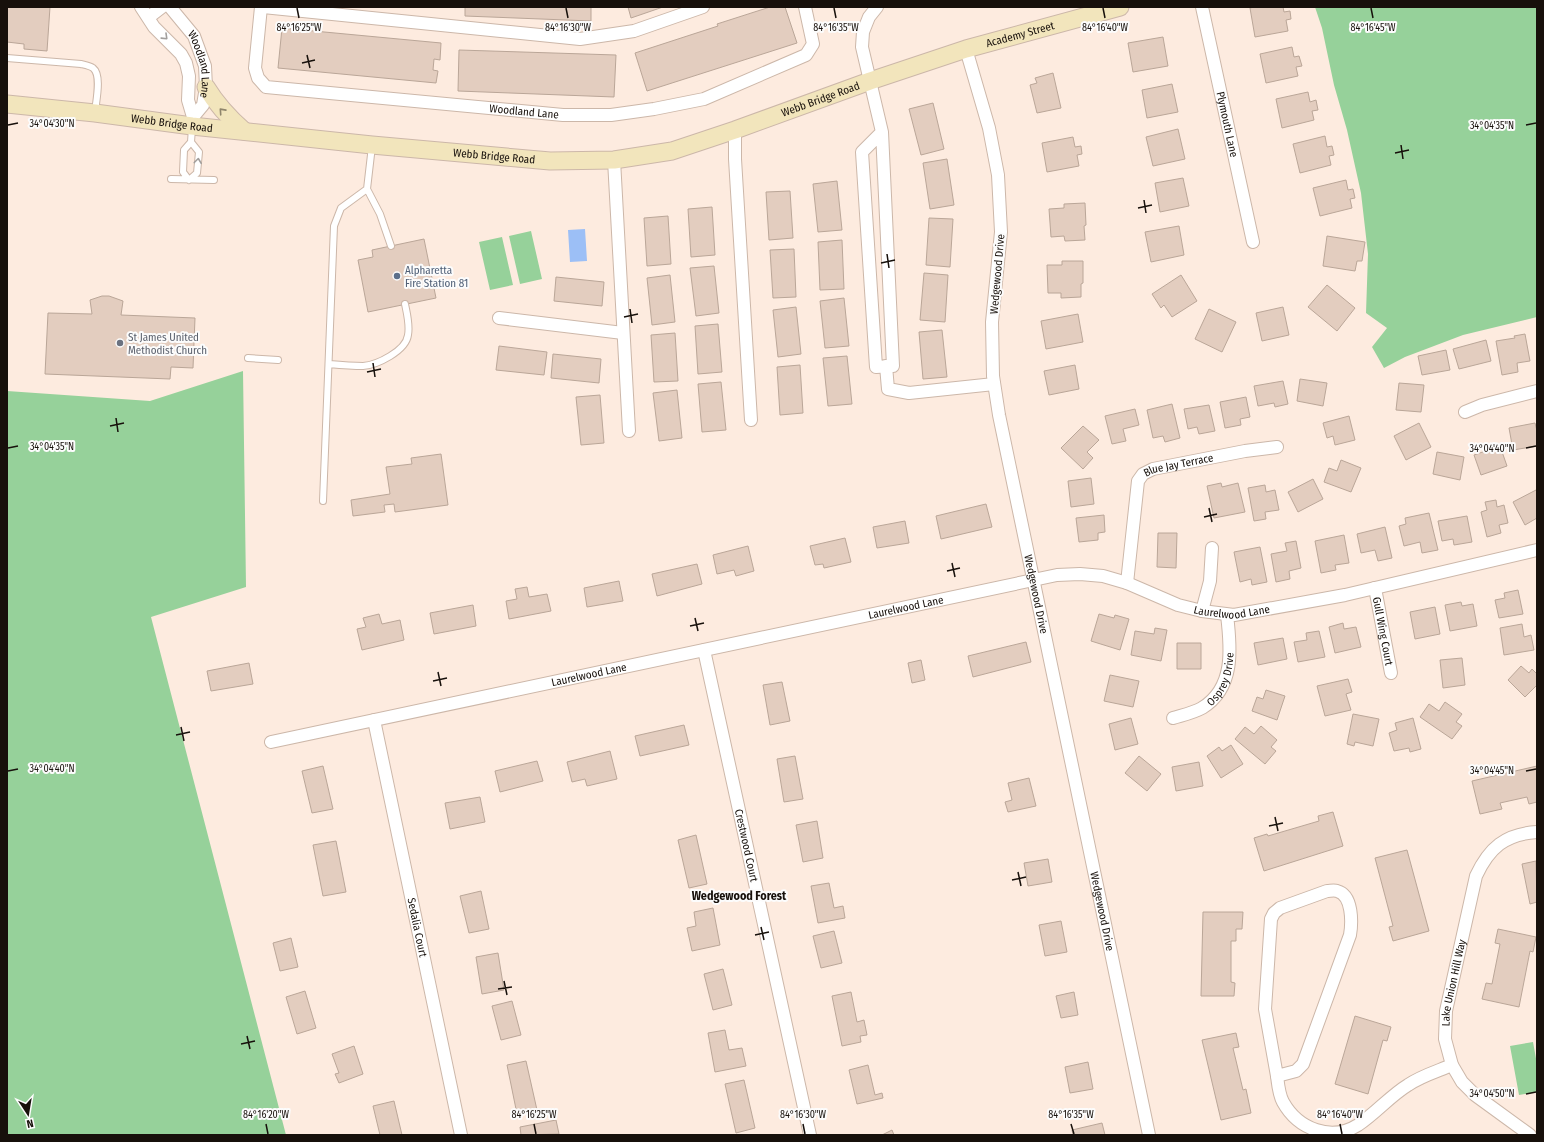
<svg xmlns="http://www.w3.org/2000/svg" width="1544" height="1142" font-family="'Fira Sans Condensed',sans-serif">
	<rect width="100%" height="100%" fill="#fdebdf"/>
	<path fill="#96d19a" d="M1315,7H1537V317L1463,335L1405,357L1384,368L1372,347L1387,328L1366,313L1368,254L1361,193L1347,130L1334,85L1322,28Z
		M531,231L542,279L520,284L509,236Z
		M502,237L513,285L490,290L479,242Z
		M243,371L246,587L151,617L286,1135H7V391L150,401Z
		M1533,1042L1537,1064V1092L1519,1095L1510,1046Z"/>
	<path fill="#9cbff6" d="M585,229L587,261L570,262L568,230Z"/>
	<path fill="#e3cdbf" stroke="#baa698" d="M7,7H50L47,51L24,49V44L7,42Z
		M465,7H591V21L465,16Z
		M628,7H663L631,18Z
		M770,7H785L797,43L647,91L635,53L718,26L717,24Z
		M1254,7H1283L1284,12L1290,11L1291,19L1286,20L1288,31L1255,37L1250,8Z
		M282,28L441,43L440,60L434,59L433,70L438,71L436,83L278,68Z
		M1163,37L1168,66L1133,72L1128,43Z
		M1292,47L1294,57L1299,56L1302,66L1296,67L1298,76L1266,83L1260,54Z
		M459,50L616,55L614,97L458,91Z
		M1053,73L1061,108L1037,113L1030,85L1037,83L1035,78Z
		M1172,84L1178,112L1147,118L1142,90Z
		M1308,92L1310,102L1316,100L1318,110L1312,111L1314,120L1282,128L1276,99Z
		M933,103L944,149L921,155L909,109Z
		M1178,129L1185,159L1153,166L1146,137Z
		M1325,136L1327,147L1332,146L1334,155L1329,156L1331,165L1300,173L1293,144Z
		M1073,137L1075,147L1081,146L1082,154L1077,155L1079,166L1047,172L1042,143Z
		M947,159L954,205L930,209L923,163Z
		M1183,178L1189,206L1160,212L1155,183Z
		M1346,180L1348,190L1353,189L1355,198L1350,199L1352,208L1320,216L1313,188Z
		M837,181L842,230L818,232L813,184Z
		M790,191L793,238L769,240L766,192Z
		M1085,203L1086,225L1084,226L1085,240L1065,241L1064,236L1051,237L1049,209L1064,208V204Z
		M712,207L715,255L691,257L688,209Z
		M668,216L671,264L647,266L644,218Z
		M929,218L953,219L950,267L926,265Z
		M1179,226L1184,255L1151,262L1145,232Z
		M1327,236L1365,242L1362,261H1357L1355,271L1323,266Z
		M424,239L436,298L368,312L358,260L373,257L372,250Z
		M842,240L844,289L820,290L818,242Z
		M794,249L796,297L773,298L770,250Z
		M1062,261H1083V283L1081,284V297L1061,298V293H1048L1047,265H1062Z
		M714,266L719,313L696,316L690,268Z
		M924,273L948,275L945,322L920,320Z
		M670,275L675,322L652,325L647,278Z
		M1181,275L1197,301L1172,317L1164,305L1161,308L1152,294Z
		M556,277L604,282L602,306L554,301Z
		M1327,285L1355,308L1337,331L1308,307Z
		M102,296H109L123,301L121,315L195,318L193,368L171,367L170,379L45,374L48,313L92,314L90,300Z
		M844,298L849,346L825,348L820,301Z
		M796,307L801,354L778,357L773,310Z
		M1283,307L1289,335L1262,341L1256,313Z
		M1209,309L1236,322L1222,352L1195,339Z
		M1078,314L1083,342L1046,349L1041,321Z
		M718,324L722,372L698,374L695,326Z
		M942,330L947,377L923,379L919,332Z
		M675,333L678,381L654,382L651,335Z
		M1525,334L1530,361L1517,363L1518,372L1502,375L1496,341L1515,338L1514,336Z
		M1486,340L1491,361L1459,369L1453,349Z
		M499,346L547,352L544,375L496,370Z
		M1446,350L1450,370L1422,375L1418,356Z
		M553,354L601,359L599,383L551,378Z
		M847,356L852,404L828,406L823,358Z
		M800,365L803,413L780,415L777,367Z
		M1075,365L1079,389L1049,395L1044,371Z
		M1300,379L1327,383L1323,406L1297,401Z
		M1283,381L1288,404L1275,407L1274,403L1258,406L1254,386Z
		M721,382L726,430L702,432L698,384Z
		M1399,383L1424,385L1421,412L1396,410Z
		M677,390L682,438L659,441L653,393Z
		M600,395L604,443L581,445L576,397Z
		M1246,397L1250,417L1240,419L1241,425L1225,428L1220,402Z
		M1172,404L1180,438L1165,442L1163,436L1153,438L1147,410Z
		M1209,405L1215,431L1199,434L1197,427L1188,429L1184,409Z
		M1135,409L1139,425L1123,429L1126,441L1112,444L1105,416Z
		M1349,416L1355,440L1335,445L1333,436L1327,438L1323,423Z
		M1419,423L1431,447L1406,460L1394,436Z
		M1535,423L1537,431V446L1513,450L1509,428Z
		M1083,426L1099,440L1087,452L1093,458L1083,469L1061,448Z
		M1500,446L1507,466L1481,475L1474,455Z
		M1437,452L1464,457L1460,480L1433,474Z
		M441,454L448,505L395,512L394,504L384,505L385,512L353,516L351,500L390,494L386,467L412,464L411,458Z
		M1341,460L1361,468L1351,492L1324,482L1329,468L1337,471Z
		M1091,478L1094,504L1071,507L1068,481Z
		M1313,479L1323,499L1298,512L1288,492Z
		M1221,483L1222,487L1238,483L1245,512L1214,518L1207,486Z
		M1265,485L1266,492L1275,490L1279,510L1265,512L1266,519L1254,521L1248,488Z
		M1536,490L1537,492V518L1525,525L1513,502Z
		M1496,500L1497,507L1504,505L1508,523L1499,525L1501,533L1487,537L1481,512L1487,510L1485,502Z
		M986,504L992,527L941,539L936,516Z
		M1429,513L1438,550L1422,553L1420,542L1404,546L1399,526L1406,524L1405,518Z
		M1104,515L1105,532L1098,533V540L1079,542L1076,518Z
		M1467,516L1472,542L1454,545L1453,539L1442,541L1438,521Z
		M905,521L909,543L877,548L873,527Z
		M1385,527L1392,558L1378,561L1375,550L1361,553L1357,534Z
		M1158,533H1177L1176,568L1157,567Z
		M1344,535L1349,563L1335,565L1336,570L1321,573L1315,541Z
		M845,538L851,562L824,568L823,564L815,565L810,546Z
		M1296,541L1301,568L1289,571L1290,579L1276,582L1271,554L1287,551L1285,543Z
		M748,546L754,571L736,576L734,570L717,574L713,555Z
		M1260,547L1267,582L1252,585L1251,579L1240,582L1234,552Z
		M697,564L702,584L657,596L652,574Z
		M619,581L623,601L587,607L584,588Z
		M527,587L529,597L547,594L551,611L509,619L506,601L517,599L515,589Z
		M1518,590L1523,614L1499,618L1495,600L1505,598L1504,593Z
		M1461,602L1462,606L1473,604L1477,626L1450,631L1445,605Z
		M473,605L476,626L434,634L430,613Z
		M1435,607L1440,634L1415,639L1410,612Z
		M379,614L382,624L400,620L404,640L362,650L357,629L366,627L363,618Z
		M1099,614L1114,618L1115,615L1129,619L1120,650L1091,641Z
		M1343,623L1344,629L1356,627L1361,647L1335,653L1329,627Z
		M1522,624L1524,637L1531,635L1534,650L1504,655L1500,628Z
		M1155,628L1167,630L1161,661L1131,655L1135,631L1154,634Z
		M1319,631L1325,657L1298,662L1294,642L1307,640L1306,633Z
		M1283,638L1287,659L1258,665L1254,643Z
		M1026,642L1031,662L973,677L968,656Z
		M1177,643H1201V669H1177Z
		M1462,658L1465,685L1443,688L1440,660Z
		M921,660L925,680L912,683L908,663Z
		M249,663L253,684L211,691L207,671Z
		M1521,666L1529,673L1532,669L1537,674V685L1525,697L1508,680Z
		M1110,675L1139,681L1133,707L1104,701Z
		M1348,679L1352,692L1346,694L1351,710L1325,716L1317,686Z
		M782,682L790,721L770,725L763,685Z
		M1266,690L1285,696L1277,720L1252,711L1257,697L1263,699Z
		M1445,702L1462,714L1456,722L1462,726L1452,739L1420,717L1429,704L1439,711Z
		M1353,714L1379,719L1373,746L1355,742L1354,746L1347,744Z
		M1131,718L1138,744L1115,750L1109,724Z
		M1413,718L1421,749L1410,752L1409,748L1394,751L1389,733L1397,730L1395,723Z
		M684,725L689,745L640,756L635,736Z
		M1261,726L1277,740L1271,747L1276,751L1265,764L1235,739L1245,727L1254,734Z
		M1231,745L1243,764L1221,778L1207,756L1219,747L1222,751Z
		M610,751L617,779L587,786L585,779L572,782L567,762Z
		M795,756L803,799L784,802L777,759Z
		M1139,756L1161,774L1147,791L1125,773Z
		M537,761L543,781L500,792L495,771Z
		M1199,762L1203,786L1176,791L1172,767Z
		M323,766L333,809L312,813L302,771Z
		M1537,766V802L1529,804L1527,797L1500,803L1502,809L1480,814L1472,781Z
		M1029,778L1036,806L1008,812L1005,802L1012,800L1008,783Z
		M480,797L485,822L450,829L445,803Z
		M1333,812L1343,846L1264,871L1254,838L1267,834L1268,836L1319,821L1318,816Z
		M817,821L823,858L803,862L796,825Z
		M696,835L707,884L689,888L678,840Z
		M336,841L346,892L323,896L313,845Z
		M1407,850L1429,931L1393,941L1389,927L1393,926L1375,858Z
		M1048,859L1052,882L1028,886L1024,863Z
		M1536,861L1537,902L1530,904L1522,864Z
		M829,883L834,908L843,906L845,918L818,923L811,886Z
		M481,891L489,929L469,933L460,896Z
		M713,908L720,945L692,951L687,928L696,926L694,912Z
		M1203,912H1243L1242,929H1236V941H1231V982L1235,983L1234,996H1201Z
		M1061,921L1067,952L1045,956L1039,925Z
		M1498,929L1536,937L1533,952L1530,951L1519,1007L1482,999L1486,983L1492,984L1500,944L1495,943Z
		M834,931L842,963L821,968L813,936Z
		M291,938L298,967L280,971L273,943Z
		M498,953L504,990L482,994L476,957Z
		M723,969L732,1005L713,1010L704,974Z
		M305,991L316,1028L297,1034L286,997Z
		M851,992L857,1022L864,1020L867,1035L860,1036L861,1042L842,1046L832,996Z
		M1074,992L1078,1015L1061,1018L1056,996Z
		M512,1001L521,1035L501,1040L492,1006Z
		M1355,1016L1391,1027L1387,1041L1383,1040L1368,1094L1335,1084Z
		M725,1030L729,1050L742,1048L746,1066L715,1072L708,1033Z
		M1236,1033L1239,1047L1233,1048L1243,1090L1246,1089L1251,1113L1221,1120L1202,1040Z
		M354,1046L363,1074L339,1083L335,1074L339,1073L332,1054Z
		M526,1061L537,1110L517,1114L507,1065Z
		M1088,1062L1093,1089L1070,1093L1065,1067Z
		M868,1065L875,1095L882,1093L883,1098L857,1104L849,1070Z
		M744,1080L755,1128L736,1133L725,1084Z
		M394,1101L402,1135H380L373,1106Z
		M556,1120L559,1134L521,1135L520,1127Z
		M1102,1123L1105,1135H1073L1072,1130Z
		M892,1130L894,1135H882Z"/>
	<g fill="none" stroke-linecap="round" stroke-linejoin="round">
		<g stroke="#ccb7a9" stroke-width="8">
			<path id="lane" d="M7,58L81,64C85,65 90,66 93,68C102,75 96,101 95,112
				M171,179L214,180
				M189,180L183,172L184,150L191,142L192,128
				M189,180L197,173L199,152L191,142
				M367,189L380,214L391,246
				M248,358L278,360
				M329,364C340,365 351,366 363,366C377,365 406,351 408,335C410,325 407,314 405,304
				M323,501L334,226L341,208L367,189L372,146"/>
		</g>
		<g stroke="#ccb7a9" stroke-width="14">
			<g id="street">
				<path d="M141,7L154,27L181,54L186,63L189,76L188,100L193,117"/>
				<path id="s1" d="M170,7L194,36L205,66L206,87L203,105L193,117L192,126"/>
				<path id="s2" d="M261,7L255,68L258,78L266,87L563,115H611L654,109L704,99L806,55L813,44L805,7"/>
				<path d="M263,7L580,39L634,31L703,7"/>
				<path d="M877,7L869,17L863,32L862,47L882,132L893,366L876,367L862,152L882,132"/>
				<path id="s3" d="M1202,7L1253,242"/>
				<path d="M149,17L162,7"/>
				<path id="s4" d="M966,49L989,128L998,175L1001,232L992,322L993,376L999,415L1149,1135"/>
				<path d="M735,130V159L751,420"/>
				<path d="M614,160L629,431"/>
				<path d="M499,318L623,333"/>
				<path d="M886,366L888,389L909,393L994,384"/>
				<path d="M1465,412L1482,405L1537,391"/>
				<path id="s5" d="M1127,583L1138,481L1143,474L1153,469L1245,451L1277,447"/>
				<path id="s6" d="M1375,588L1391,673"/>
				<path d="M1202,611L1210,581L1212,548"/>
				<path id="s7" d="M704,650L810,1135"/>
				<path id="s8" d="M1173,718C1183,715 1193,713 1202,708C1235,688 1231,648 1227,615"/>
				<path id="s9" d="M374,720L461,1135"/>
				<path id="s10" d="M271,742L1057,575L1080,574L1103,576L1127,583L1178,605L1202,611L1234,615L1345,595L1537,550"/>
				<path d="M1327,891C1330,891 1334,890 1337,891C1353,895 1352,923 1350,935L1303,1064L1296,1071L1277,1076L1265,1009L1271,919L1274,913L1280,908Z"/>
				<path d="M1277,1076C1278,1084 1279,1095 1283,1102C1298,1129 1331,1142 1358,1125C1376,1113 1390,1096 1408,1085C1421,1076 1438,1071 1452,1065"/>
				<path id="s11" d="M1530,1135L1475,1095L1462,1082L1452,1065L1445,1039L1446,1011L1476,876C1489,848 1505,834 1537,832"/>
			</g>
		</g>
		<g stroke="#ccb7a9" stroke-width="19">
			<g id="secondary">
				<path d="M206,87C217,105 228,117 244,131"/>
				<path id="s12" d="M7,104L95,113L192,126L372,145L550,161L614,160L672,151L735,130L870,81L966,49L1120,7"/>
			</g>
		</g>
		<use href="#lane" stroke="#fff" stroke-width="6"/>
		<use href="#street" stroke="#fff" stroke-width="12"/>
		<use href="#secondary" stroke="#f2e5bc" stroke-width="17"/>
	</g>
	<defs><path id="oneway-chevron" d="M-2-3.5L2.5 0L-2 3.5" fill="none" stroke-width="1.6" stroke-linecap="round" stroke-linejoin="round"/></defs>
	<g stroke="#a29f9d">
		<use href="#oneway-chevron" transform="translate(165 37) rotate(44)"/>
		<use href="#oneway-chevron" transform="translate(198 161) rotate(-83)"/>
	</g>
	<use stroke="#8f856c" href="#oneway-chevron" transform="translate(222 111) rotate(-132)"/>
	<path fill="none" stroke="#17100b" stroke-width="1.5" d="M297,8L299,18M566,8L568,18M834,8L836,18M1103,8L1105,18M1371,8L1373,18M307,55L310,68M302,63L315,60M8,125L18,123M1526,125L1536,123M1401,145L1403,159M1395,153L1409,150M1144,200L1146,213M1138,208L1152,205M887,254L889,268M881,263L895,260M630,309L632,323M624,317L638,314M373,363L375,377M367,372L381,369M116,418L118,432M110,426L124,423M8,448L18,446M1526,448L1536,446M1209,508L1212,522M1204,517L1217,514M952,563L955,577M947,571L960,568M695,618L698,631M690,626L704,623M438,672L441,686M433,681L447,678M181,727L184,741M176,735L190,732M8,771L18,769M1526,771L1536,769M1275,817L1278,831M1269,826L1283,823M1018,872L1021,886M1012,880L1026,877M761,927L764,940M755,935L769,932M504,981L507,995M498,989L512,987M247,1036L250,1049M241,1044L255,1041M1526,1094L1536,1092M266,1124L268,1134M534,1124L536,1134M803,1124L805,1134M1071,1124L1074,1134M1340,1124L1342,1134"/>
	<circle fill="#5c6f8a" stroke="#fcfcfc" stroke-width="1.5" cx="397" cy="276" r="4"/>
	<circle fill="#6b7280" stroke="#fcfcfc" stroke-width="1.5" cx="120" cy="343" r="4"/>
	<g text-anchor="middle" stroke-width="4" stroke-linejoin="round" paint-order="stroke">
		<g font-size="11" fill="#17100b" stroke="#fcfcfc">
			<text dy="4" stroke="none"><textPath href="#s12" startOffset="1036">Academy Street</textPath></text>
			<text dy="4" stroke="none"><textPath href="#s1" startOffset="67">Woodland Lane</textPath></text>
			<text dy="4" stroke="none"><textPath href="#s12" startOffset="826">Webb Bridge Road</textPath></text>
			<text dy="4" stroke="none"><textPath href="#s2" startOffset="343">Woodland Lane</textPath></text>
			<text dy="4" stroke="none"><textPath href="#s12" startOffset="166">Webb Bridge Road</textPath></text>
			<text dy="4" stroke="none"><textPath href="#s3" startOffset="120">Plymouth Lane</textPath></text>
			<text dy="4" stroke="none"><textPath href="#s12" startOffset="490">Webb Bridge Road</textPath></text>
			<text transform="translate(997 274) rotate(-85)" y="4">Wedgewood Drive</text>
			<text dy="4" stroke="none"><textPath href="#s5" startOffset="148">Blue Jay Terrace</textPath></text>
			<text dy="4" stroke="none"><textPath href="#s4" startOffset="554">Wedgewood Drive</textPath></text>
			<text dy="4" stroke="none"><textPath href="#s10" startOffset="649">Laurelwood Lane</textPath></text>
			<text dy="4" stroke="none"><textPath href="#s10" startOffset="985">Laurelwood Lane</textPath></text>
			<text dy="4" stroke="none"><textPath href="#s6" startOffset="44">Gull Wing Court</textPath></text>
			<text dy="4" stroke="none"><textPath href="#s10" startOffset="325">Laurelwood Lane</textPath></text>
			<text dy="4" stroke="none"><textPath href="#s8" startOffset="67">Osprey Drive</textPath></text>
			<text dy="4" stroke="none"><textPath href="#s7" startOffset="200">Crestwood Court</textPath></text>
			<text dy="4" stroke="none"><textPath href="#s4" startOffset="878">Wedgewood Drive</textPath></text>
			<text dy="4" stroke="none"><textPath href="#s9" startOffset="212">Sedalia Court</textPath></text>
			<text dy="4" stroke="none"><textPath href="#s11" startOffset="190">Lake Union Hill Way</textPath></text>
		</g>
		<g font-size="11" fill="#4e5e75" stroke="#fcfcfc" text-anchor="start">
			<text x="405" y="274">Alpharetta<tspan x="405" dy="13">Fire Station 81</tspan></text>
		</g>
		<g font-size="11" fill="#5b616d" stroke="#fcfcfc" text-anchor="start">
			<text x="128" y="341">St James United<tspan x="128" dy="13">Methodist Church</tspan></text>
		</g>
		<g font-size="12" font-weight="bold" fill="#17100b" stroke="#fcfcfc">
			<text x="739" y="900">Wedgewood Forest</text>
		</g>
	</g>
	<g font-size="10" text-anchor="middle" fill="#17100b" stroke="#fcfcfc" stroke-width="4" stroke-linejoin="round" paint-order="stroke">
		<text x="299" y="31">84°16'25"W</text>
		<text x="568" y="31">84°16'30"W</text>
		<text x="836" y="31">84°16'35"W</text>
		<text x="1105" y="31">84°16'40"W</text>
		<text x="1373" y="31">84°16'45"W</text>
		<text x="52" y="127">34°04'30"N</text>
		<text x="1492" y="129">34°04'35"N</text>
		<text x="52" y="450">34°04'35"N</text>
		<text x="1492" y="452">34°04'40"N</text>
		<text x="52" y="772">34°04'40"N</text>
		<text x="1492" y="774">34°04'45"N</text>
		<text x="1492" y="1097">34°04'50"N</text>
		<text x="266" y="1118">84°16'20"W</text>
		<text x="534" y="1118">84°16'25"W</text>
		<text x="803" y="1118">84°16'30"W</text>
		<text x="1071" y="1118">84°16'35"W</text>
		<text x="1340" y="1118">84°16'40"W</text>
	</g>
	<rect width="1544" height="1142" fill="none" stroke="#17100b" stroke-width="16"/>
	<g transform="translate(28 1114) rotate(168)" stroke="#fcfcfc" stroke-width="3" paint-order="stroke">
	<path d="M0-3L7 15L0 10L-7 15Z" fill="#17100b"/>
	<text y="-6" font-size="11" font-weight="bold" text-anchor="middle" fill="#17100b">N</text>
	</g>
</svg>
